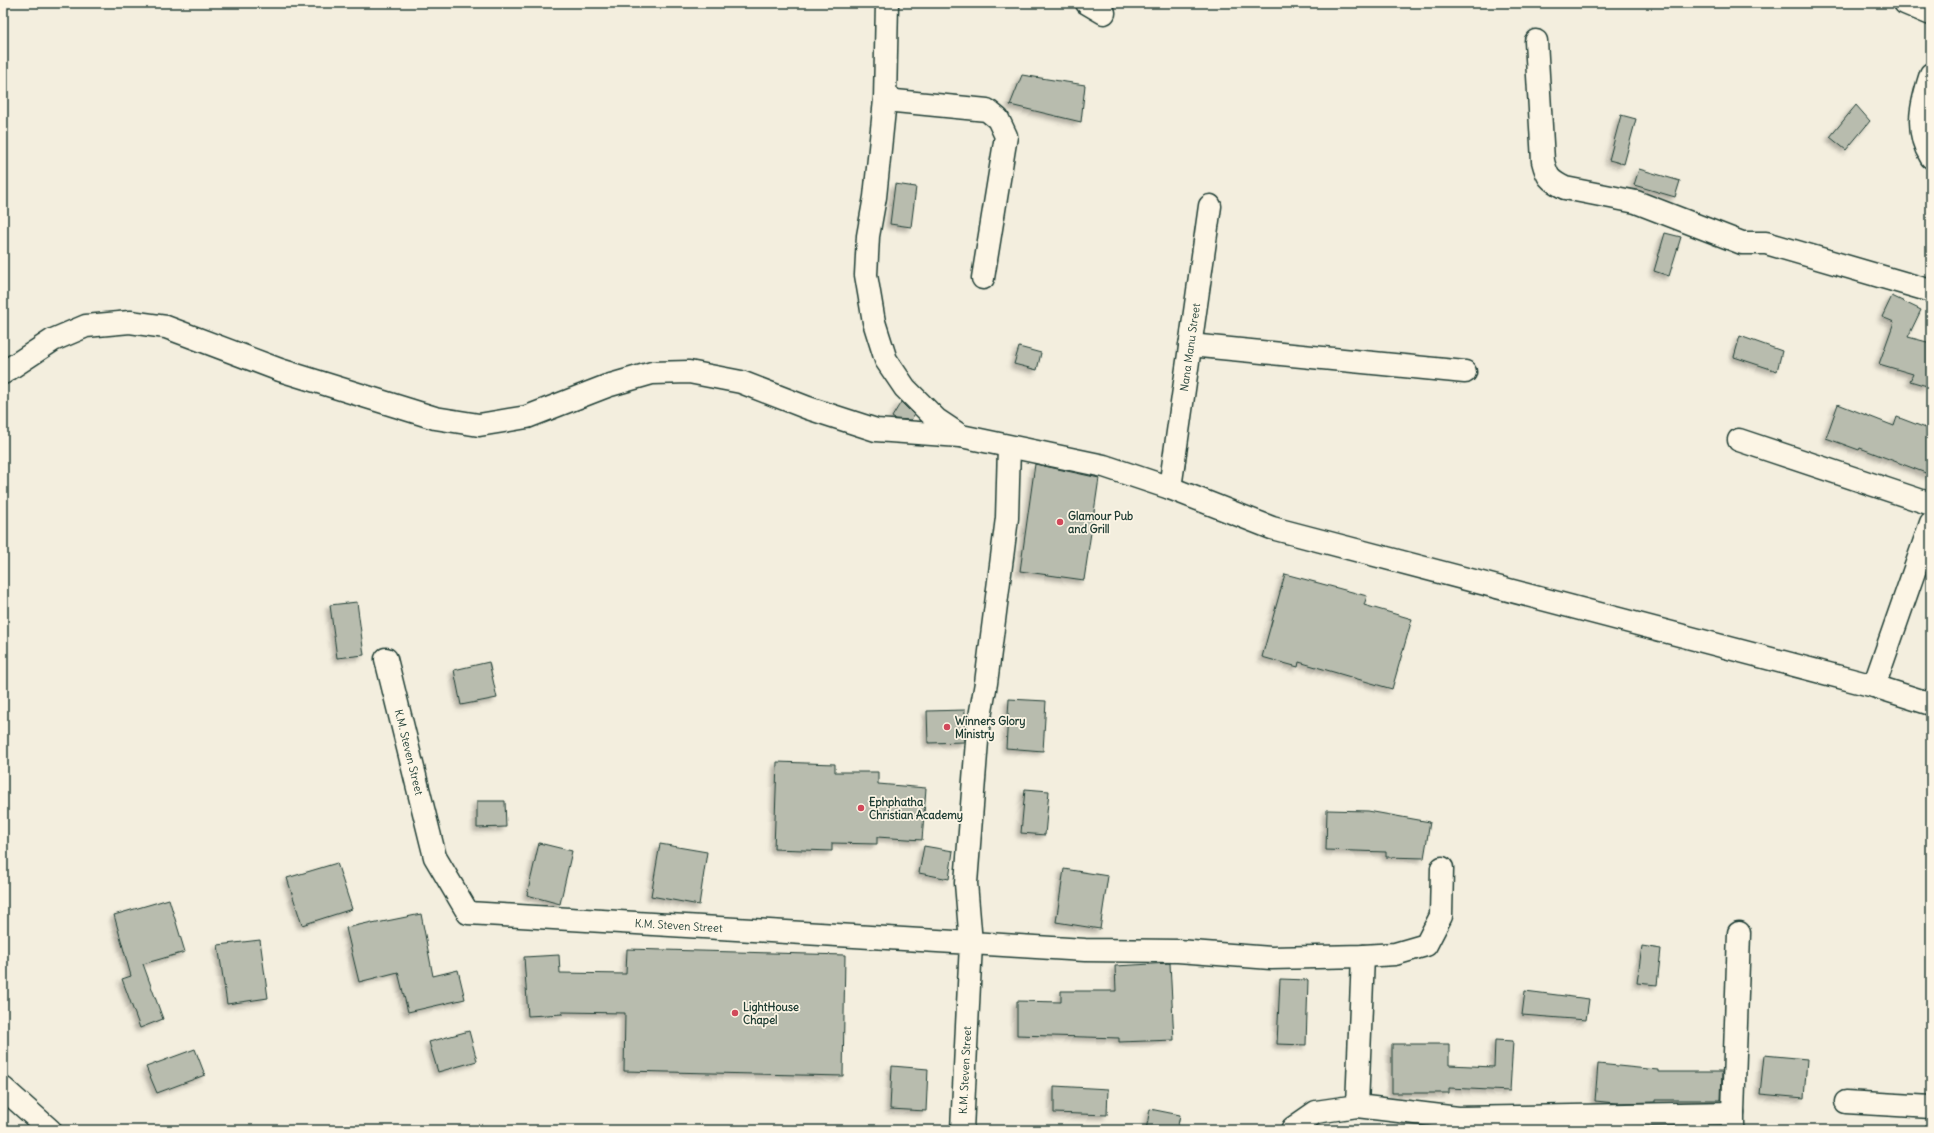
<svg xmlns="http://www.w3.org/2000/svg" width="1934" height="1133" font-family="Delius,sans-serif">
	<defs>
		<filter id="shadow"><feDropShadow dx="-3.5" dy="3.5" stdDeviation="2" flood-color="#0004"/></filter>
	</defs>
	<rect width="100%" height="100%" fill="#f3eede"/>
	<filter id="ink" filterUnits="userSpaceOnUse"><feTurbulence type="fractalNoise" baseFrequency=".025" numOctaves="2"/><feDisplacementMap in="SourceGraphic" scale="8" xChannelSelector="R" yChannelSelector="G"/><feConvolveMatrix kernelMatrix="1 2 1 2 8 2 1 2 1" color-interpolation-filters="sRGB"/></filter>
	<g filter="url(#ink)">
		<path fill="#b8bcae" stroke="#1f3d34" filter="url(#shadow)" d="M1022,75L1085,85L1081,122L1010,105Z
			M1856,105L1870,121L1846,150L1830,137Z
			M1621,115L1636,119L1624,164L1609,160Z
			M1639,169L1680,181L1675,197L1634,185Z
			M895,184L916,187L911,227L890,224Z
			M1665,233L1681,237L1669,276L1654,271Z
			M1892,296L1921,310L1908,337L1931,343V372L1927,386L1910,381L1913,374L1879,364L1894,322L1882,317Z
			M1740,336L1782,351L1777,371L1734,357Z
			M1019,347L1041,353L1037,370L1014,364Z
			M901,402L914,415L911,420L895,419L892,417Z
			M1838,404L1894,426L1897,417L1931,430V475L1860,448L1859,450L1826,438Z
			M1035,464L1099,478L1084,580L1020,571Z
			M1285,574L1367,596L1364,605L1412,619L1392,689L1299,662L1298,667L1262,657Z
			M357,602L364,655L337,658L330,605Z
			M489,662L497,698L461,705L454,670Z
			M1009,699L1046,701L1043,751L1006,748Z
			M965,710L964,742L928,743L927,711Z
			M777,762L835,764V772H878V784L926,788L922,840L877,837V844L832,843V851L774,849Z
			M1025,789L1049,791L1045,835L1021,833Z
			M477,801H505L506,827L477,828Z
			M1327,810L1368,811L1430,822L1424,858L1386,857V852L1326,850Z
			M539,843L572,851L560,904L527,895Z
			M660,844L707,852L699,905L651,896Z
			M924,846L953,851L949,879L919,873Z
			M337,863L352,909L302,925L287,878Z
			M1064,869L1108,876L1100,929L1056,922Z
			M169,899L185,952L143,964L163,1019L140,1028L122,979L131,976L114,915Z
			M421,914L433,976L458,970L465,999L408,1012L398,972L359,982L346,928L372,922V924Z
			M260,940L268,998L227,1004L218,945Z
			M1642,946L1661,949L1657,985L1637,983Z
			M627,949L845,955L843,1076L624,1071L625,1013L562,1012L563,1014L528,1016L524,957L559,955L560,973L626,974Z
			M1170,963L1174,1040L1119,1042V1038L1017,1035V1001L1061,1002V991H1116L1115,966Z
			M1280,979L1308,980L1306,1045L1277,1044Z
			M1525,991L1589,999L1586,1020L1522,1015Z
			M469,1031L477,1061L438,1072L429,1042Z
			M1495,1040L1513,1041L1510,1091L1449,1088V1093H1392V1044H1449V1065L1494,1067Z
			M195,1049L205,1075L157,1093L146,1067Z
			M1764,1055L1807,1059L1804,1098L1760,1094Z
			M1598,1064L1658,1070V1072H1722L1721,1100H1655V1102L1616,1103L1595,1101Z
			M892,1066L928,1069L926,1111L890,1109Z
			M1054,1086L1108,1089L1107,1115L1054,1113Z
			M1150,1109L1180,1115L1177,1130H1146Z"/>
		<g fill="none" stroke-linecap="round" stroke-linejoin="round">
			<g stroke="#1f3d34" stroke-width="25">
				<g id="minor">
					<path d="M887,3L885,100L875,197L868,236L866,275L874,322L886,360L905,388L937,420L961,436L1104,466L1170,488L1272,528L1874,686L1931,704"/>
					<path d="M1087,3L1104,13"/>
					<path d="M1905,3L1931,14"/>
					<path d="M1536,41L1543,161C1547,177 1549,180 1565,188L1636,202L1742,243H1766L1931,291"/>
					<path d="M1931,74C1922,102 1914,130 1931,157"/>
					<path d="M885,100L987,110L998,119L1006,136L983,278"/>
					<path d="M1190,345L1465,372"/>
					<path d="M3,373L53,340L86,326L130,322L166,327L280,370L435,418L479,425L527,417L607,386L652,373L689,372L741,382L808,408L876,430L960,436"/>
					<path d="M1739,440L1931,504"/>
					<path d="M1009,447L1007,518L986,683L978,728L966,883L971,943L1085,950L1178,951L1271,958L1363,956L1395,954L1426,945L1441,916L1442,868"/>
					<path id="s1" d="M1170,488L1210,206"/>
					<path id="s2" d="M386,659L435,857L468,913L971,943L962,1130"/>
					<path d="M1874,686L1931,523"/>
					<path d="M3,1088L50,1130"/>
					<path d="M1846,1102L1931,1107"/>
					<path d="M1357,1106L1363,956"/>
					<path d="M1733,1113L1739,933"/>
					<path d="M1292,1130L1293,1128L1316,1112L1357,1106L1458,1118L1733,1113V1130"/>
				</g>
			</g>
			<use href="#minor" stroke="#fcf5e5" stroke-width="22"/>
		</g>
	</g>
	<g fill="#d1495b" stroke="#fcf5e5" stroke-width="1.5">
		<circle cx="1060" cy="522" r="4"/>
		<circle cx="947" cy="727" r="4"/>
		<circle cx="861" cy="808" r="4"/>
		<circle cx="735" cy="1013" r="4"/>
	</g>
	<g text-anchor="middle" stroke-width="3.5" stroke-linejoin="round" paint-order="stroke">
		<g font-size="11" fill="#1f3d34" stroke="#fcf5e5">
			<text dy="4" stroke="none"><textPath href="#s1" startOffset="142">Nana Manu Street</textPath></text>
			<text dy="4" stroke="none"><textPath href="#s2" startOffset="96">K.M. Steven Street</textPath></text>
			<text dy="4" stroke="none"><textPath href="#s2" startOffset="480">K.M. Steven Street</textPath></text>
			<text transform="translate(965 1070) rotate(-87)" y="4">K.M. Steven Street</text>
		</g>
		<g font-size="11" font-weight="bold" fill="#1f3d34" stroke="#fcf5e5" text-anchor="start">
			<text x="1068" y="520">Glamour Pub<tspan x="1068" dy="13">and Grill</tspan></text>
			<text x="955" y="725">Winners Glory<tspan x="955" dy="13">Ministry</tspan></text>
			<text x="869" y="806">Ephphatha<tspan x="869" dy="13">Christian Academy</tspan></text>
			<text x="743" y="1011">LightHouse<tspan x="743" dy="13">Chapel</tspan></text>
		</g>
	</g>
	<rect width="1934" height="1133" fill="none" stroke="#fcf5e5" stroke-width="16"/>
	<rect x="8" y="8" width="1918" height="1117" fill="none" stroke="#1f3d34" stroke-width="1.5" filter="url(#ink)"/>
</svg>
